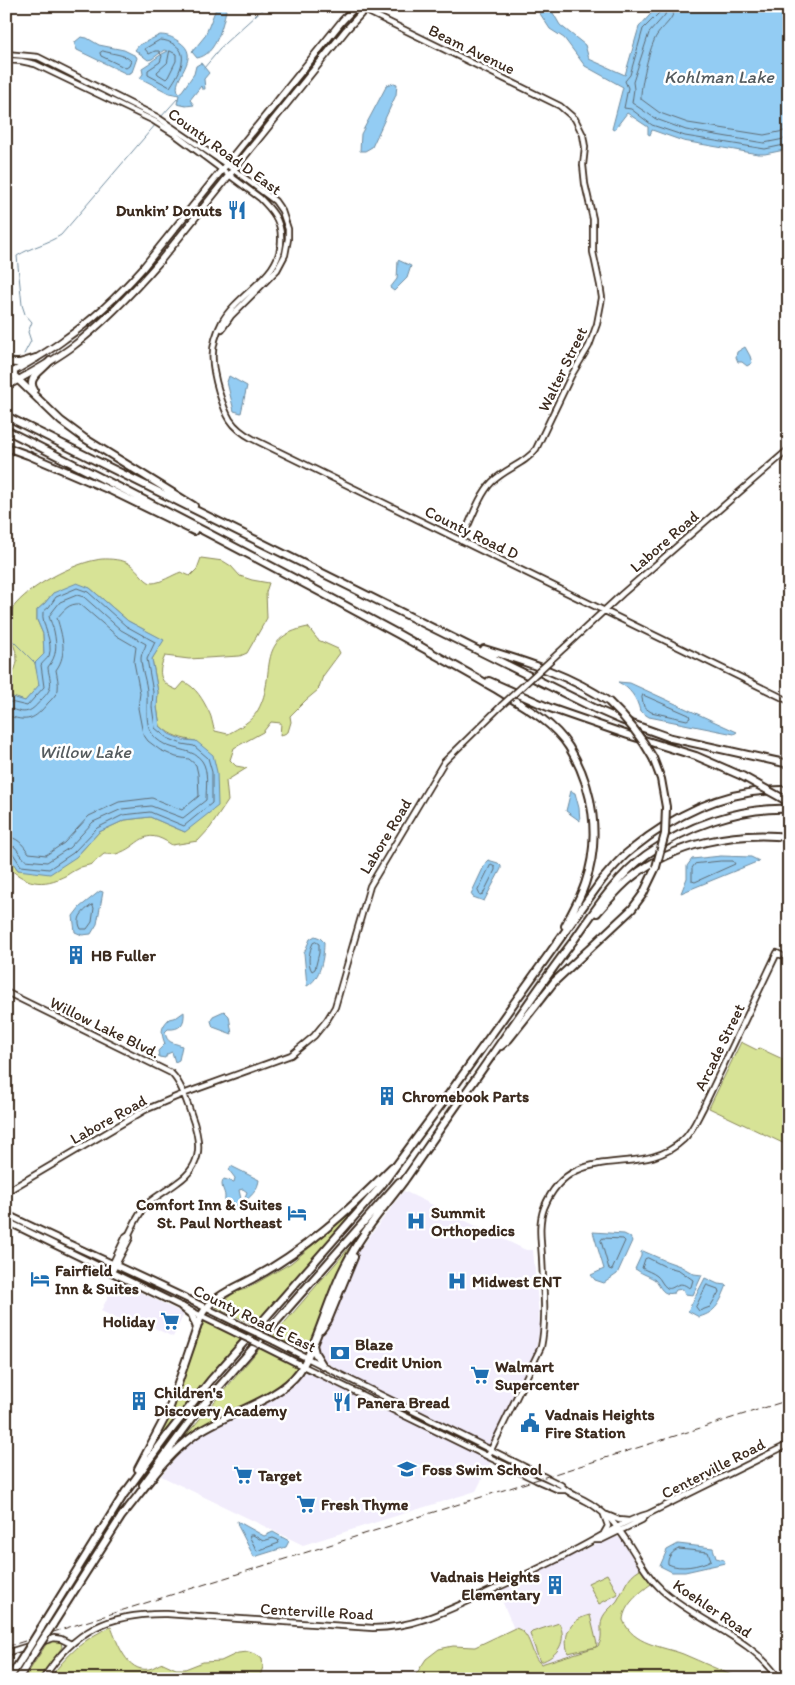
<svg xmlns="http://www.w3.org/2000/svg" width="795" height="1685" font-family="Itim,sans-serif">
	<rect width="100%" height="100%" fill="#fff"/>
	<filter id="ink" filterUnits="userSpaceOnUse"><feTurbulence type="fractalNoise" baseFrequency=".02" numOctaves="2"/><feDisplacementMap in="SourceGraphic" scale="10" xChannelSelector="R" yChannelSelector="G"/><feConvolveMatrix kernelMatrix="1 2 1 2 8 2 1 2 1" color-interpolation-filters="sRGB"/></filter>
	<g filter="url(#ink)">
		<path fill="#f2edfc" d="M404,1191L526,1250H533L540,1326L538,1338L536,1349L487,1450L323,1361L318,1354L316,1345L357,1253Z
			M116,1280L184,1314L173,1337L140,1321L136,1328L101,1311Z
			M310,1371L492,1459L476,1491L303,1545L161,1476L178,1455L200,1435L230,1418L254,1409L269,1401L291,1385L305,1373Z
			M614,1536L620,1538L641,1571L605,1648L534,1677L498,1591Z"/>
		<path fill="#d7e396" stroke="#89865a" d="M201,558L223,561L231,566L240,576L252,580L269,583L266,592L267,618L247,653L240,656L189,659L165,656C157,673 159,683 177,690L184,682C196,687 203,700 209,712C212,717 212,724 215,731L228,734C239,728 252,721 258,710C278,674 253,638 308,627L318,640L338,649L340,653L323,676L318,690L306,700L290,716L291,722L288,732L280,736L281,723L271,722L263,732L234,748L230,760L236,766L247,768L226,781L228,801L210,828L198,841L172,845C142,824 141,847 116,854C113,855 108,854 104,854C100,857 96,861 92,864C87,866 81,866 77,869C73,871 70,873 67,875C42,888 25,884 6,865V853L18,870L76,857L99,832L125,820L150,817L185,832L196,741C182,739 171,736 160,726L157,707L158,692L152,659L163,640L128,621L90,588L53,593L45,603L37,610V620L43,634L44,654L35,663L40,685L25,701L6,695V676L12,675C14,671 17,665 17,661C18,646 4,635 7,620C12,594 71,564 96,560C103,558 115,559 123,561C136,564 144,583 152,583C161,583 172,575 181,572L190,576L197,569Z
			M741,1042L757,1050L759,1048L789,1062V1146L709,1108Z
			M367,1195L368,1196L254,1325L216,1307L235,1292L246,1289L291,1263L331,1230Z
			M361,1234L327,1301L307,1351L273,1336Z
			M204,1322H207L241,1339L171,1423L155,1445L168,1418Z
			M260,1348L298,1366L299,1368L282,1385L192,1434L177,1446Z
			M640,1569L651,1584C639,1593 624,1605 623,1620C633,1645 662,1646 683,1654C702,1662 721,1671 741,1679H413L426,1659L439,1649L453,1646L475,1647L515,1628C532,1631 530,1656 541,1664L596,1647L568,1653C562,1634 571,1619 590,1615L597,1644L596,1647L598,1646C604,1637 599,1629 602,1619C605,1611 612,1607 617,1601C625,1588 626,1577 640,1569Z
			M607,1574L618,1594L599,1604L588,1583Z
			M559,1623C568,1640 558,1657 540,1662L530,1634L532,1632Z
			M111,1627C117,1642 127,1673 149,1669C154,1668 158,1664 163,1663L176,1669H185L203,1662L221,1661L238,1653L249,1652L257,1655L262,1659L263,1667L259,1679H49C66,1656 85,1637 111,1627Z
			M55,1641L61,1642L62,1647L40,1679H24L47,1643Z"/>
		<path fill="#93ccf3" stroke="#708b9e" d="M217,6H227C223,23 217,55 197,58L192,52L205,36Z
			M535,6H549L560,25L585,45L589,59L625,75L639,27L658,6H789V149L765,154H758L683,141L652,130L650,135L648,134V127L627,113L614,130L612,129L623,87L585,66L564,38L550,29Z
			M160,35C167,35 172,37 178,41C205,57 169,79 179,93L182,91L194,74L196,66L201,63L209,73L204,79L205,89H202L201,86L190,100L194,105L186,106L177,104L179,95L169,93L140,78L143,74L142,68C151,63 158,55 168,51L164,50L152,59L148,60L135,50L139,45Z
			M81,37L87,38L99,45L124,50L136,56L137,58L132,72L127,74L77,50L75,45V42Z
			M394,83L397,84L396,95L372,147L365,151H360L361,134L387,85Z
			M398,260L411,266L407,278L394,291L390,288L397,279Z
			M745,347L750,356L752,363L747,366L742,362H738L736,357L737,352Z
			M229,376L247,386L241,413L234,411L227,382Z
			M77,583L90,588L128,621L164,640L152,659L158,692L157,707L160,726L169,734L183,740L196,741L213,755L217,772L218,806L185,832L150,817L125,820L99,832L76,857L50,874L18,870L6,853V695L25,701L39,685L35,663L44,654L43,634L37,620V610L45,603L53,593Z
			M618,682L630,683L737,732L734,734L649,717L640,711C637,698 630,688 618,682Z
			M571,791L575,793L579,808L580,821L566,811Z
			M721,856L751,857L759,861L681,893L687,878V866L692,859Z
			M488,860L498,863L501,866V869L484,901L473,897L471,894L486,862Z
			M100,891L103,892L97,924L91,934L82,935L75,932L73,916L80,907Z
			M315,936L320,938L324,942C324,956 321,979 307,986L304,953L310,939Z
			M224,1011L229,1016L232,1034L213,1027L211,1021L213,1016Z
			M184,1012C185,1024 180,1030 168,1029L165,1032C167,1044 173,1042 182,1046L179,1060L175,1062L172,1052L167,1054L165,1058L159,1057L158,1051L165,1044C161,1033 160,1028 169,1019L177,1017Z
			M231,1166L259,1180C258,1188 253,1195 246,1200L245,1197L247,1192L243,1189L239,1190L241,1199L239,1206L225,1205C224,1203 225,1200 225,1197C225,1190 219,1186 224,1179L234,1182L235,1178L229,1170Z
			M593,1232L624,1234L630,1237L632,1241L617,1274L604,1283L595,1280L591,1275L604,1269Z
			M643,1251L666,1261L680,1266L694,1274L702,1275L693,1295L685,1294L683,1289L676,1290L674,1293C662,1296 661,1287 655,1280C652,1277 642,1274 637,1270L635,1269L641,1256V1252Z
			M705,1278L718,1284L727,1285C720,1302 717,1312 699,1317L688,1311Z
			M237,1521L264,1536L273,1532L289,1541L286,1547L254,1557L238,1526Z
			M678,1544L713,1548L716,1558L724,1560L725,1563L685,1572H672L660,1566L667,1550Z"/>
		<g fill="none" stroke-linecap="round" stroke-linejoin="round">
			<path stroke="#5e6b73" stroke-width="1" d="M661,6L660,12L643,29L630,75L625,81L628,88L624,108L631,109L652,125L685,136L765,149L789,144
				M667,6L665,15L649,33L633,82L634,89L632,103L656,119L686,130L764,143L789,138
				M675,6C674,20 664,25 657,35C650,45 640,87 641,99L660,113L688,123L764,135L789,130
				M160,40C166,40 170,42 175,45C191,55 177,77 170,87L148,75V70L160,62L162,56L159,51H155L149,54L145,49Z
				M103,51C112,54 125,54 131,61L129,66L126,68L101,56L100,53Z
				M170,51L176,54V61L168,77L166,79L158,74L157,72L167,63Z
				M643,695L689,715L690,718L687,720L651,712L644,707L642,698Z
				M6,701L27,706L44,687L41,665C43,662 47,659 49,656C54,642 41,624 43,612L49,607L56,597L77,588L88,592L126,626L155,642L147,659L153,692L152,707L155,728L167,738L182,744L194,746L208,758L212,772V803L184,826L150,812L123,815L97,828L73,853L49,869L21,866L12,852L6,851
				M6,707C24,714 29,715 41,700C45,696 49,692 50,687C52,681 48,673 48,667C57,656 57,646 54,631C53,626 50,621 49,616L60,602L77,595L84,597L121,630L146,644C145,649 141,653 141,658C141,670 147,682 147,693C148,714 142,732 164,744C176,751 194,749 202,761C209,771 206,788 206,800L183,818L151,806L122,809L93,822L69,848L47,862L25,860L15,847L6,844
				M6,715C28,723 34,720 48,703C52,699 56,695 58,690C59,683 57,676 56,670C68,654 62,635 57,618C64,610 69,603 80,604L117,636L136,647L134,662L140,693L138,708L143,734L148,741L160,750L176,757L189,759L196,765L198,774L199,796L182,810L152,798L119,802L89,816L64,843L46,855L29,853C22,844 18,837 6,837
				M721,861H733L735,864L695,882L692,881V868L695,864Z
				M491,865L495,867V870L483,894L480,895L478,891Z
				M92,905L94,908L92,922L87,929H81C75,918 83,911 92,905Z
				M316,942L319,944V953L315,969L312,971C307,964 309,951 313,943Z
				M603,1238L623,1239L625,1241L612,1270L609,1269L601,1241Z
				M648,1258L664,1266L679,1270L693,1280L691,1287L689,1288C678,1278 674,1291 667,1288C662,1285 661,1279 657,1276C652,1272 647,1271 642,1268L645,1259Z
				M707,1285L718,1289L719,1292L710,1307L699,1311L696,1307Z
				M250,1535H253L263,1541L273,1538L278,1540L279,1543L257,1551L250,1538Z
				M679,1549L708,1552L711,1560C700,1566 680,1570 668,1564C667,1558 672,1551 679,1549Z"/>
			<path stroke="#708b9e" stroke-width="1" d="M204,68L225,43L266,6
				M161,117L178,98
				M24,354L31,341L28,332L32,322L25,314L22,305L17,256C31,247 47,244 61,235L156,124
				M6,634L35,663"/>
			<g stroke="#3b2a1e" stroke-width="8">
				<path id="tertiary" d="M356,6L560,106L575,119L583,135L585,147L583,165L585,184L593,219V252L600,285L602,298L597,324L589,346L571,376L536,449C525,464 506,468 492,482C479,495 470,523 461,541
					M6,54L38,57L157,117L226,164L275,201L282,211L288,229V239L285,255L277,270L231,316L222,329
					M6,60L21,61L35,64L154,121L173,133L260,198C271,209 281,220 281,237C283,277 239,291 222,322C209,347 211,365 219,392C226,415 230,427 253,439L789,701
					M565,647L622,594L789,449
					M6,992L171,1073C182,1084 186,1100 191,1114C201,1141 204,1164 178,1182C168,1190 156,1196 147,1204C139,1213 134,1224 129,1234L126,1236L112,1265V1272
					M6,1192L145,1110L183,1094L291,1055L314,1036L327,1020L335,1007L370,886L444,762L501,706
					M112,1272L130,1238L129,1234
					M307,1358L561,1485C567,1493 577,1496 586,1501C594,1505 601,1511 608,1517C630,1538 639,1569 662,1590C699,1623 750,1636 779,1679
					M303,1366L536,1480L559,1490H565
					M488,1456L541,1347C547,1318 543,1287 542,1257C541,1240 538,1224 544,1208C572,1137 641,1181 683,1140C692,1132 697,1119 703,1108L777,953L781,955
					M607,1515L619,1520L629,1521
					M604,1533L608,1526L604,1515
					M594,1540H601L642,1520L647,1515
					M6,1653L54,1638L61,1639L71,1644
					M43,1679C74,1630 109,1613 167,1614L373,1628C415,1628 451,1609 488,1592C518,1578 548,1565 577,1549C601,1537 623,1521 648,1514L789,1444"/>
			</g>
			<g stroke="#3b2a1e" stroke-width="9">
				<path id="secondary" d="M6,1193L8,1191
					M6,1214C84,1252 165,1286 242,1326
					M6,1221L236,1333
					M274,1341L307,1358
					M259,1344L303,1366"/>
			</g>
			<g stroke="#3b2a1e" stroke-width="9">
				<path id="primary" d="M6,376C26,364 47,353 65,339C94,319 119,295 142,269L342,21L356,6
					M6,387C28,374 52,362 72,347C105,322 134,291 161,260L346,30L368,6"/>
			</g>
			<g stroke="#3b2a1e" stroke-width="10">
				<path id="motorway" d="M6,361C18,366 25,361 36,358
					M6,368L61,421L84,438L194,506
					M34,390C26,378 42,371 50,361
					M6,416L598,710L621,720L671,738L789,764
					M6,430C138,496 269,564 398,634C430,652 462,669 494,688C520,704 552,720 569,747C594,788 601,839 585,884C580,899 572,912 565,926
					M6,447L28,455L112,491L194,531
					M484,649C527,662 572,676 609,702
					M489,681L550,708L628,735L696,756L742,776
					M653,758L661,779L666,807
					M597,913C608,901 619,887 632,877C674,843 736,831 789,837
					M501,1046L509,1039L554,982L632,909L643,894L656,867
					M182,1307L192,1315L197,1328
					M321,1330L328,1320L354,1257
					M313,1345L315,1353L323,1366
					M138,1469L169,1410L201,1316C210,1298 233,1289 250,1280C304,1252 349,1210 392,1167
					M143,1485L196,1413L399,1182
					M125,1493L169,1433L210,1381L381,1186L446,1098L602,880C611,870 620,858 631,850C676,813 730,788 789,790
					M121,1517C144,1489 166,1455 196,1434C226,1413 278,1401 299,1372C307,1361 312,1347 317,1335C328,1307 337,1277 353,1251C367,1226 387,1204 404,1181C427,1148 450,1114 474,1081C507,1034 539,986 574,940C595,910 616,877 646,855C686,826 739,807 789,809
					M53,1624L123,1514
					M41,1628L126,1491
					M9,1679L23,1657
					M18,1679L34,1653"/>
			</g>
			<use href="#tertiary" stroke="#fff" stroke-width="4.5"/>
			<use href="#secondary" stroke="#fff" stroke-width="5"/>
			<use href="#primary" stroke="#fff" stroke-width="5.5"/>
			<use href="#motorway" stroke="#fff" stroke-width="6"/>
			<path stroke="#3b2a1e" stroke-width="1" stroke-dasharray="8 4" stroke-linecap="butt" d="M6,1647L789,1400"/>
			<g stroke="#3b2a1e" stroke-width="8" stroke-linecap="butt">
				<path id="tertiary-bridge" d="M501,706L565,647"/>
			</g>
			<g stroke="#3b2a1e" stroke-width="9" stroke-linecap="butt">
				<path id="secondary-bridge" d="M242,1326L274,1341
					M236,1333L259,1344"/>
			</g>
			<g stroke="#3b2a1e" stroke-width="10" stroke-linecap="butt">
				<path id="motorway-bridge" d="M609,702C627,719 641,736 653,758
					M742,776L789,802
					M656,867L665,834L666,807
					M34,1653L53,1624
					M23,1657L41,1628"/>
			</g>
			<use href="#tertiary-bridge" stroke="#fff" stroke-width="4.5"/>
			<use href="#secondary-bridge" stroke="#fff" stroke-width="5"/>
			<use href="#motorway-bridge" stroke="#fff" stroke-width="6"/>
		</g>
	</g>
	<defs>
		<g id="restaurant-bare" transform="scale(1.5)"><path d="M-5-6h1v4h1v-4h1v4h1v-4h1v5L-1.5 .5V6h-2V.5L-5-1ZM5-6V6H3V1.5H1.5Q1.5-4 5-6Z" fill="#1f6fb2" stroke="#fff" stroke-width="2.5" paint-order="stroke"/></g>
		<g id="building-bare" transform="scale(1.5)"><path d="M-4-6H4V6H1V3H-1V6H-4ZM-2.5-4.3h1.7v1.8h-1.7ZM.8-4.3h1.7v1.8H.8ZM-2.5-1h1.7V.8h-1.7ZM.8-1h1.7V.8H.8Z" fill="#1f6fb2" stroke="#fff" stroke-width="2.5" paint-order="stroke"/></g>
		<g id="hotel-bare" transform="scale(1.5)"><path d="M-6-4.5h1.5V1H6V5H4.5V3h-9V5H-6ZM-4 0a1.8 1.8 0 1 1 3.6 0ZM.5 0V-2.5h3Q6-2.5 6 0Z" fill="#1f6fb2" stroke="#fff" stroke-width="2.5" paint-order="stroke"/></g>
		<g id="hospital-bare" transform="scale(1.5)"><path d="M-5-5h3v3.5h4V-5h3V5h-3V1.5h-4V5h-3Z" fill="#1f6fb2" stroke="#fff" stroke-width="2.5" paint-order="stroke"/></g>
		<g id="supermarket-bare" transform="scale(1.5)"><path d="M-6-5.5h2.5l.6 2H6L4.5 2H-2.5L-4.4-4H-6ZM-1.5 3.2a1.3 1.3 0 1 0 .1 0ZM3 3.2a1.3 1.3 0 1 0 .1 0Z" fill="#1f6fb2" stroke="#fff" stroke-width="2.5" paint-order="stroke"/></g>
		<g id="bank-bare" transform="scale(1.5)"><path d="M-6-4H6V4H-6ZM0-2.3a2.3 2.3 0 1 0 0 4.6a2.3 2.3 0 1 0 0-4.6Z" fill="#1f6fb2" stroke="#fff" stroke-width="2.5" paint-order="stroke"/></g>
		<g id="civic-bare" transform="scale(1.5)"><path d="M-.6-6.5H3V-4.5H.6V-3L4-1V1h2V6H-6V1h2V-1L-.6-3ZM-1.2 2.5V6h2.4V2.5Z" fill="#1f6fb2" stroke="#fff" stroke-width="2.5" paint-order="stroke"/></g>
		<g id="school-bare" transform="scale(1.5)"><path d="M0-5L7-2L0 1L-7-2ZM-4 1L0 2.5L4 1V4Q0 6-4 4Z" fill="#1f6fb2" stroke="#fff" stroke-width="2.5" paint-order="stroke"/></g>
	</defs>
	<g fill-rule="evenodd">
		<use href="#restaurant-bare" x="237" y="210"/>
		<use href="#building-bare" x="76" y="955"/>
		<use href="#building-bare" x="387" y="1096"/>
		<use href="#hotel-bare" x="297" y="1213"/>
		<use href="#hospital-bare" x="416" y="1221"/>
		<use href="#hotel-bare" x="40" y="1279"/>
		<use href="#hospital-bare" x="457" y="1281"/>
		<use href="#supermarket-bare" x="170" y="1321"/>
		<use href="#bank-bare" x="340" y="1353"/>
		<use href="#supermarket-bare" x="480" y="1375"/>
		<use href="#building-bare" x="139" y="1401"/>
		<use href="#restaurant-bare" x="342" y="1402"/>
		<use href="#civic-bare" x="530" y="1423"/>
		<use href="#school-bare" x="407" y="1469"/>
		<use href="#supermarket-bare" x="243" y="1475"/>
		<use href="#supermarket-bare" x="306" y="1504"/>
		<use href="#building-bare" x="555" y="1585"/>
	</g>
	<g text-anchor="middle" stroke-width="5" stroke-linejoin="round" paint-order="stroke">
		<g font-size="16" fill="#3b2a1e" stroke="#fff">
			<text transform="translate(472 49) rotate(26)" y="6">Beam Avenue</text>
			<text transform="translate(225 151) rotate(36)" y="6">County Road D East</text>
			<text transform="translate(562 369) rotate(-64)" y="6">Walter Street</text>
			<text transform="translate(472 532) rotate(26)" y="6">County Road D</text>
			<text transform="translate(664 541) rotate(-41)" y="6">Labore Road</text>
			<text transform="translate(385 836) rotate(-59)" y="6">Labore Road</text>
			<text transform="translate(105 1027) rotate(26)" y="6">Willow Lake Blvd.</text>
			<text transform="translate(719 1047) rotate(-64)" y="6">Arcade Street</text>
			<text transform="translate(108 1119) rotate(-29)" y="6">Labore Road</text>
			<text transform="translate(255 1318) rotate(26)" y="6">County Road E East</text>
			<text transform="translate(713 1468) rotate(-27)" y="6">Centerville Road</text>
			<text transform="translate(713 1608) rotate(34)" y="6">Koehler Road</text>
			<text transform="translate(317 1611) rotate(3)" y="6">Centerville Road</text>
		</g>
		<g font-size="16" font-weight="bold" fill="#3b2a1e" stroke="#fff" text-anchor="start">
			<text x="222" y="216" text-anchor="end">Dunkin’ Donuts</text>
			<text x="91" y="961">HB Fuller</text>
			<text x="402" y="1102">Chromebook Parts</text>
			<text x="282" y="1210" text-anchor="end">Comfort Inn &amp; Suites<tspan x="282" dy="18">St. Paul Northeast</tspan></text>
			<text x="431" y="1218">Summit<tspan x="431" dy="18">Orthopedics</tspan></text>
			<text x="55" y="1276">Fairfield<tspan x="55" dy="18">Inn &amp; Suites</tspan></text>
			<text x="472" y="1287">Midwest ENT</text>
			<text x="155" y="1327" text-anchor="end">Holiday</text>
			<text x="355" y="1350">Blaze<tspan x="355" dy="18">Credit Union</tspan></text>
			<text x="495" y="1372">Walmart<tspan x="495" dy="18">Supercenter</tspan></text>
			<text x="154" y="1398">Children's<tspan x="154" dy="18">Discovery Academy</tspan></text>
			<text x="357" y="1408">Panera Bread</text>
			<text x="545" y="1420">Vadnais Heights<tspan x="545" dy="18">Fire Station</tspan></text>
			<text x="422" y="1475">Foss Swim School</text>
			<text x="258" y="1481">Target</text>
			<text x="321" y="1510">Fresh Thyme</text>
			<text x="540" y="1582" text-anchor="end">Vadnais Heights<tspan x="540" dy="18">Elementary</tspan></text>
		</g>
		<g font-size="18" font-style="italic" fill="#555b5e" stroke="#fff">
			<text x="719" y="83">Kohlman Lake</text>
			<text x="85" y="758">Willow Lake</text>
		</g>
	</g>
	<rect width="795" height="1685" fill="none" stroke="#fff" stroke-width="25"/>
	<rect x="12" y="12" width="770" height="1660" fill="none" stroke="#3b2a1e" stroke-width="2" filter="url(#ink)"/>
</svg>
